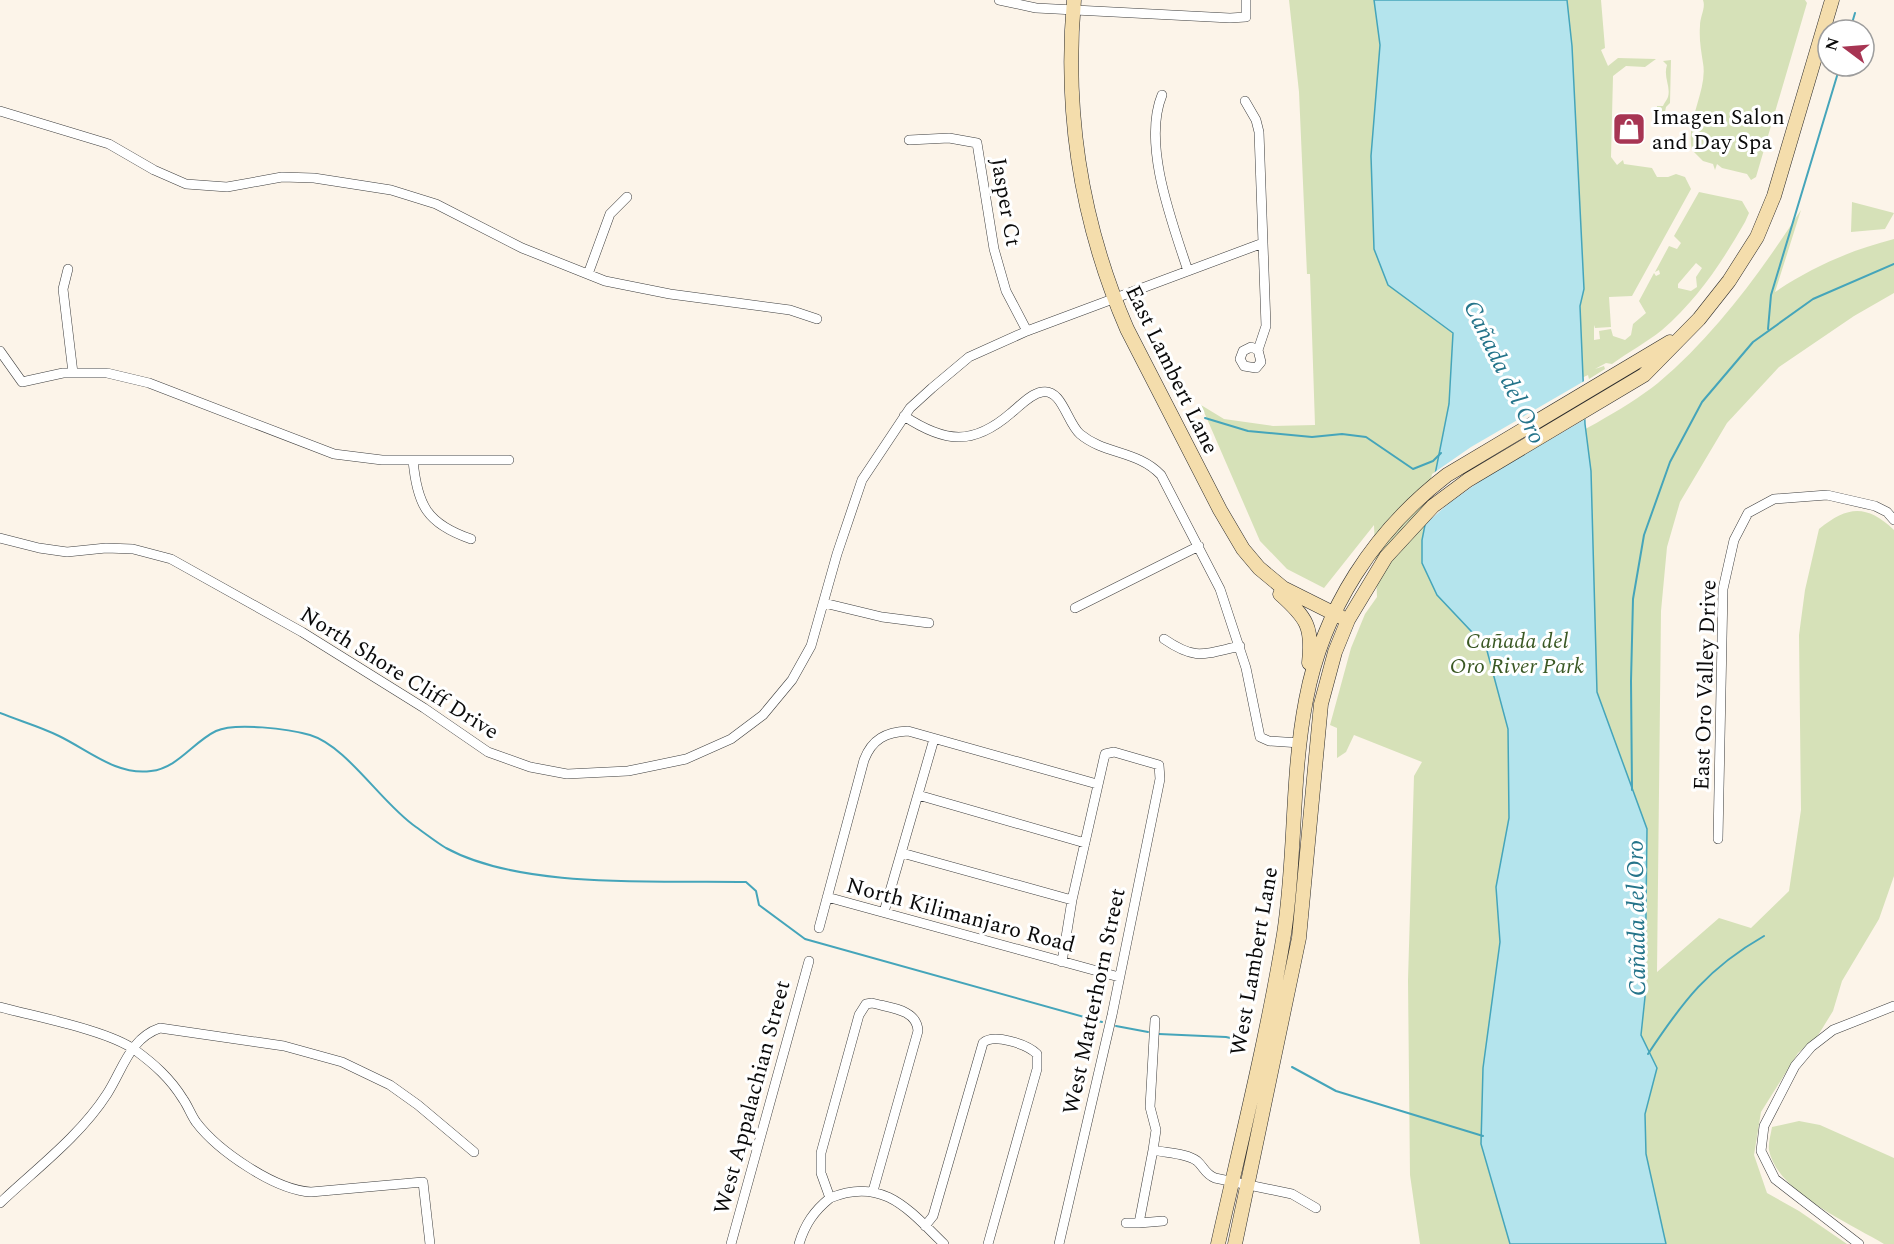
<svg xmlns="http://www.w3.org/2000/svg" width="1894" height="1244" font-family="Spectral,serif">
	<rect width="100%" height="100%" fill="#fcf4e9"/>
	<path fill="#d6e1b8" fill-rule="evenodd" d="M1289,0H1601L1605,48L1601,50L1608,66L1618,58L1656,59L1645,67L1626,66L1613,76L1611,157L1617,165L1623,160L1624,164L1652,168L1657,177H1668L1676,174L1685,177L1691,189L1632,296L1609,297L1611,327L1595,328L1594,325V340L1600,339L1599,331L1611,329L1613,336L1625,340L1631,335L1633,324L1646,313L1639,301L1654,273L1656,276L1660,274L1659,270L1655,272L1669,246L1677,249L1681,243L1674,236L1699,192L1742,201L1749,213L1745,222C1722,262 1698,299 1662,330C1646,343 1628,352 1612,364L1606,363L1595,369L1604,366L1605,369L1589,379L1588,375L1573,382L1532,459C1571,436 1623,411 1658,383C1716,334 1760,273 1801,210L1775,292C1812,267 1851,250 1894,239V293L1854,316L1779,367L1727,423L1680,502L1667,547L1661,611L1657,972L1719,918L1751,928L1789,891L1801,810L1799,635L1805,590L1819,529C1848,506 1866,504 1894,530V876L1879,919L1842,981L1833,1011L1817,1037L1798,1053L1761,1112L1754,1155L1767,1193L1799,1211L1847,1244H1420L1410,1175L1408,980L1414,776L1422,762L1354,735L1346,752L1337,758V728L1330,725L1351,648L1365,614L1377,597L1374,525L1324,588L1287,569L1260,541L1201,405L1224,419L1273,426L1315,425L1310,274H1307L1299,92ZM1696,263L1702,268L1696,277L1697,287L1691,291L1678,288V284Z
		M1703,0H1805L1807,3L1756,177L1751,180L1747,174L1722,168L1717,164L1715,170L1713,164L1703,161L1692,150C1685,121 1708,90 1703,63C1701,50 1699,39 1700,26C1700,16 1706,8 1703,0Z
		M1671,60L1670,103L1666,107L1665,112L1657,111V106H1663C1664,103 1667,100 1668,97C1671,86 1663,77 1667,65L1663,61Z
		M1852,202L1894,213L1885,229L1851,232Z
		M1799,1121L1820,1125L1894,1158V1244H1884C1849,1223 1777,1192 1769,1150C1768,1143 1771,1134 1772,1127Z"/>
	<path fill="#b4e4ed" stroke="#45a5ba" stroke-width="1.5" d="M1374,0H1567L1572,46L1584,289L1580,306L1585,424L1591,471L1597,692L1647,829L1645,997L1641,1035L1657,1068L1645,1114L1646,1154L1666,1244H1510L1481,1144L1483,1068L1500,942L1496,887L1509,818L1508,729L1486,647L1437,595L1422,563V540L1449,404L1453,333L1388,285L1374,249L1371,156L1380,45Z"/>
	<path fill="#fcf4e9" d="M1586,380L1587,418L1483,479L1448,504L1421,528L1432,474L1471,447Z"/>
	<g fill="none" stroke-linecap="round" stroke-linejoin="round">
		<path stroke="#45a5ba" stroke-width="2" d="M1850,30L1855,13
			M1768,329L1771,295L1840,66
			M1205,418L1248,431L1312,437L1342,434L1366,437L1413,469L1433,461L1441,453
			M0,713C20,721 41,727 59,736C88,750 117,776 151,771C178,768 193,742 216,731C235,722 289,729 310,735C347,746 382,804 416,827C426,834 436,842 446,848C523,890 659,880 746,882L756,891L759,905L805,939L1102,1022
			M1632,790L1631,681L1633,599L1644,535L1670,462L1702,402L1753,342L1813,299L1894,264
			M1116,1026L1148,1032
			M1159,1034L1226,1037L1248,1042
			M1648,1054C1683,1001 1708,968 1764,936
			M1292,1067L1336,1091L1483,1136"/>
		<g stroke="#3d3d3d" stroke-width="10">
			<path id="street" d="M999,0L1036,8L1230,18L1246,17V0
				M1162,95C1142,144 1172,222 1188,271
				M1245,101L1256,120L1259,132L1266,326L1258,350L1261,362L1256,368L1244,366L1240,359L1243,351L1251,347L1258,350
				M0,111L109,144L154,170L186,184L227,187L282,177L314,178L391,190L436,204L522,248L605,281L670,294L790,310L817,319
				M909,140L949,138L977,143L994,249L1006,291L1027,331
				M68,269L63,289L73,373
				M588,274L610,214L627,197
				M0,351L22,382L63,373H107L149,383L334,454L382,460H509
				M904,416C945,443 973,446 1011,413C1020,406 1030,394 1042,392C1062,388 1067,423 1080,434C1105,455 1137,450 1161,475L1220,589L1246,668L1260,737L1269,741L1300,743
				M413,460C417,505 427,524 471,539
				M0,538L39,548L67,552L106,548L133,549L171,559L302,632L424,708L488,752L530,767L567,774L628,771L686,759L731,739L763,715L792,680L811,646L837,554L862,480L910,408L932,388L969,357L1027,331L1263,243
				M824,603L882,617L929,623
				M1075,608L1199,546
				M1164,639C1196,661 1204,654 1240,646
				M918,795L1085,843
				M1718,839L1723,589L1734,540L1748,513L1774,499L1827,495L1875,506L1887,512L1894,520
				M902,853L1072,900
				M827,897L1119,977
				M884,912L934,739
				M819,928L864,760C872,739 886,732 908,731L1097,784
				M0,1007C36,1017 107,1030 135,1050C154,1064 170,1078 183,1099C188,1106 191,1115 196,1122C218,1151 275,1190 311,1192L423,1182L430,1244
				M1153,1150L1156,1130L1150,1107L1155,1020
				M830,1198C883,1176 909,1210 944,1244
				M0,1203C36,1169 80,1136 107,1094C123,1069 130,1038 160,1028L284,1046L342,1062L390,1085L418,1105L474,1152
				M1126,1223H1139L1153,1150C1166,1153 1187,1153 1197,1161C1204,1167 1205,1174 1215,1178L1292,1194L1316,1208
				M1139,1223L1163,1221
				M925,1226L933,1216L983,1043C993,1033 1027,1044 1037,1054V1069L988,1244
				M731,1244L809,961
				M799,1244C805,1224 814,1211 830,1198L821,1173V1153L859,1015L866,1004L872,1003C890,1008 917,1009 918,1031L873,1191
				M1059,1244L1112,1015L1160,779L1159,765L1114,752L1105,754L1072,900L1062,962
				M1859,1244L1775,1179L1761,1151L1764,1126L1795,1066L1811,1047L1833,1030L1894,1006"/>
		</g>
		<g stroke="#2c2c2c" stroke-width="15">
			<path id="secondary" d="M1074,0C1064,113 1082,225 1127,329L1220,510L1243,549L1259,568L1283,588L1341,617
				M1280,594C1307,618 1313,627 1309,663
				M1218,1244C1241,1141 1267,1038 1284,934C1296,857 1291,777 1306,700C1323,609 1374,531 1447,475L1670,342
				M1235,1244L1299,938L1321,704L1335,652L1348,620L1386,557L1433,506L1468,480L1644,375L1699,319L1729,281L1757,237L1774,196L1832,0"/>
		</g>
		<use href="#street" stroke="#fff" stroke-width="9"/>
		<use href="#secondary" stroke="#f4ddac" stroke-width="14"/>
	</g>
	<defs>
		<g id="shop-square" transform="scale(1.725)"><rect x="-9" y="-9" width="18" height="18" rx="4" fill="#a73553" stroke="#fff"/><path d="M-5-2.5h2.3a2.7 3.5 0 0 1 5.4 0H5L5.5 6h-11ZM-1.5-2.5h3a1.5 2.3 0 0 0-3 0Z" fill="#fff"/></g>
	</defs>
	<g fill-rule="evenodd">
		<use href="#shop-square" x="1629" y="129"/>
	</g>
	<g text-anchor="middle" stroke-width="6" stroke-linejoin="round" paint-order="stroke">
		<g font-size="22" fill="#0a0a0a" stroke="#fff" text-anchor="start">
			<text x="1652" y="124">Imagen Salon<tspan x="1652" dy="25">and Day Spa</tspan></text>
		</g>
		<g font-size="22" fill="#0a0a0a" stroke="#fff">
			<text transform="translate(1007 202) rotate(80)" y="8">Jasper Ct</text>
			<text transform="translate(1173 369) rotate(64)" y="8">East Lambert Lane</text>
			<text transform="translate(400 672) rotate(32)" y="8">North Shore Cliff Drive</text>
			<text transform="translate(1704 685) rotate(-88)" y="8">East Oro Valley Drive</text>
			<text transform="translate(961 914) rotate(15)" y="8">North Kilimanjaro Road</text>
			<text transform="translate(1253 961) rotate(-80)" y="8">West Lambert Lane</text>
			<text transform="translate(1093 1001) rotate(-78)" y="8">West Matterhorn Street</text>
			<text transform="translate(751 1097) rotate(-75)" y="8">West Appalachian Street</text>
		</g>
		<g font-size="22" font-style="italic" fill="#3a5824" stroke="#fff">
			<text x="1517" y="648">Cañada del<tspan x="1517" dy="25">Oro River Park</tspan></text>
		</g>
		<g font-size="24" font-style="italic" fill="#25748a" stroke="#fff">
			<text transform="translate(1505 372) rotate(64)" y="8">Cañada del Oro</text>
			<text transform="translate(1636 918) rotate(-91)" y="8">Cañada del Oro</text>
		</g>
	</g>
	<g transform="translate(1846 48) rotate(286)"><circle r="28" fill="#ffffff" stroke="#9d9d9d" stroke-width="1.5"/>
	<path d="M0-4.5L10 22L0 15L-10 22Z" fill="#a73553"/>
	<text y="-9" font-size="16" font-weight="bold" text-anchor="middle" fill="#0a0a0a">N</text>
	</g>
</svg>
